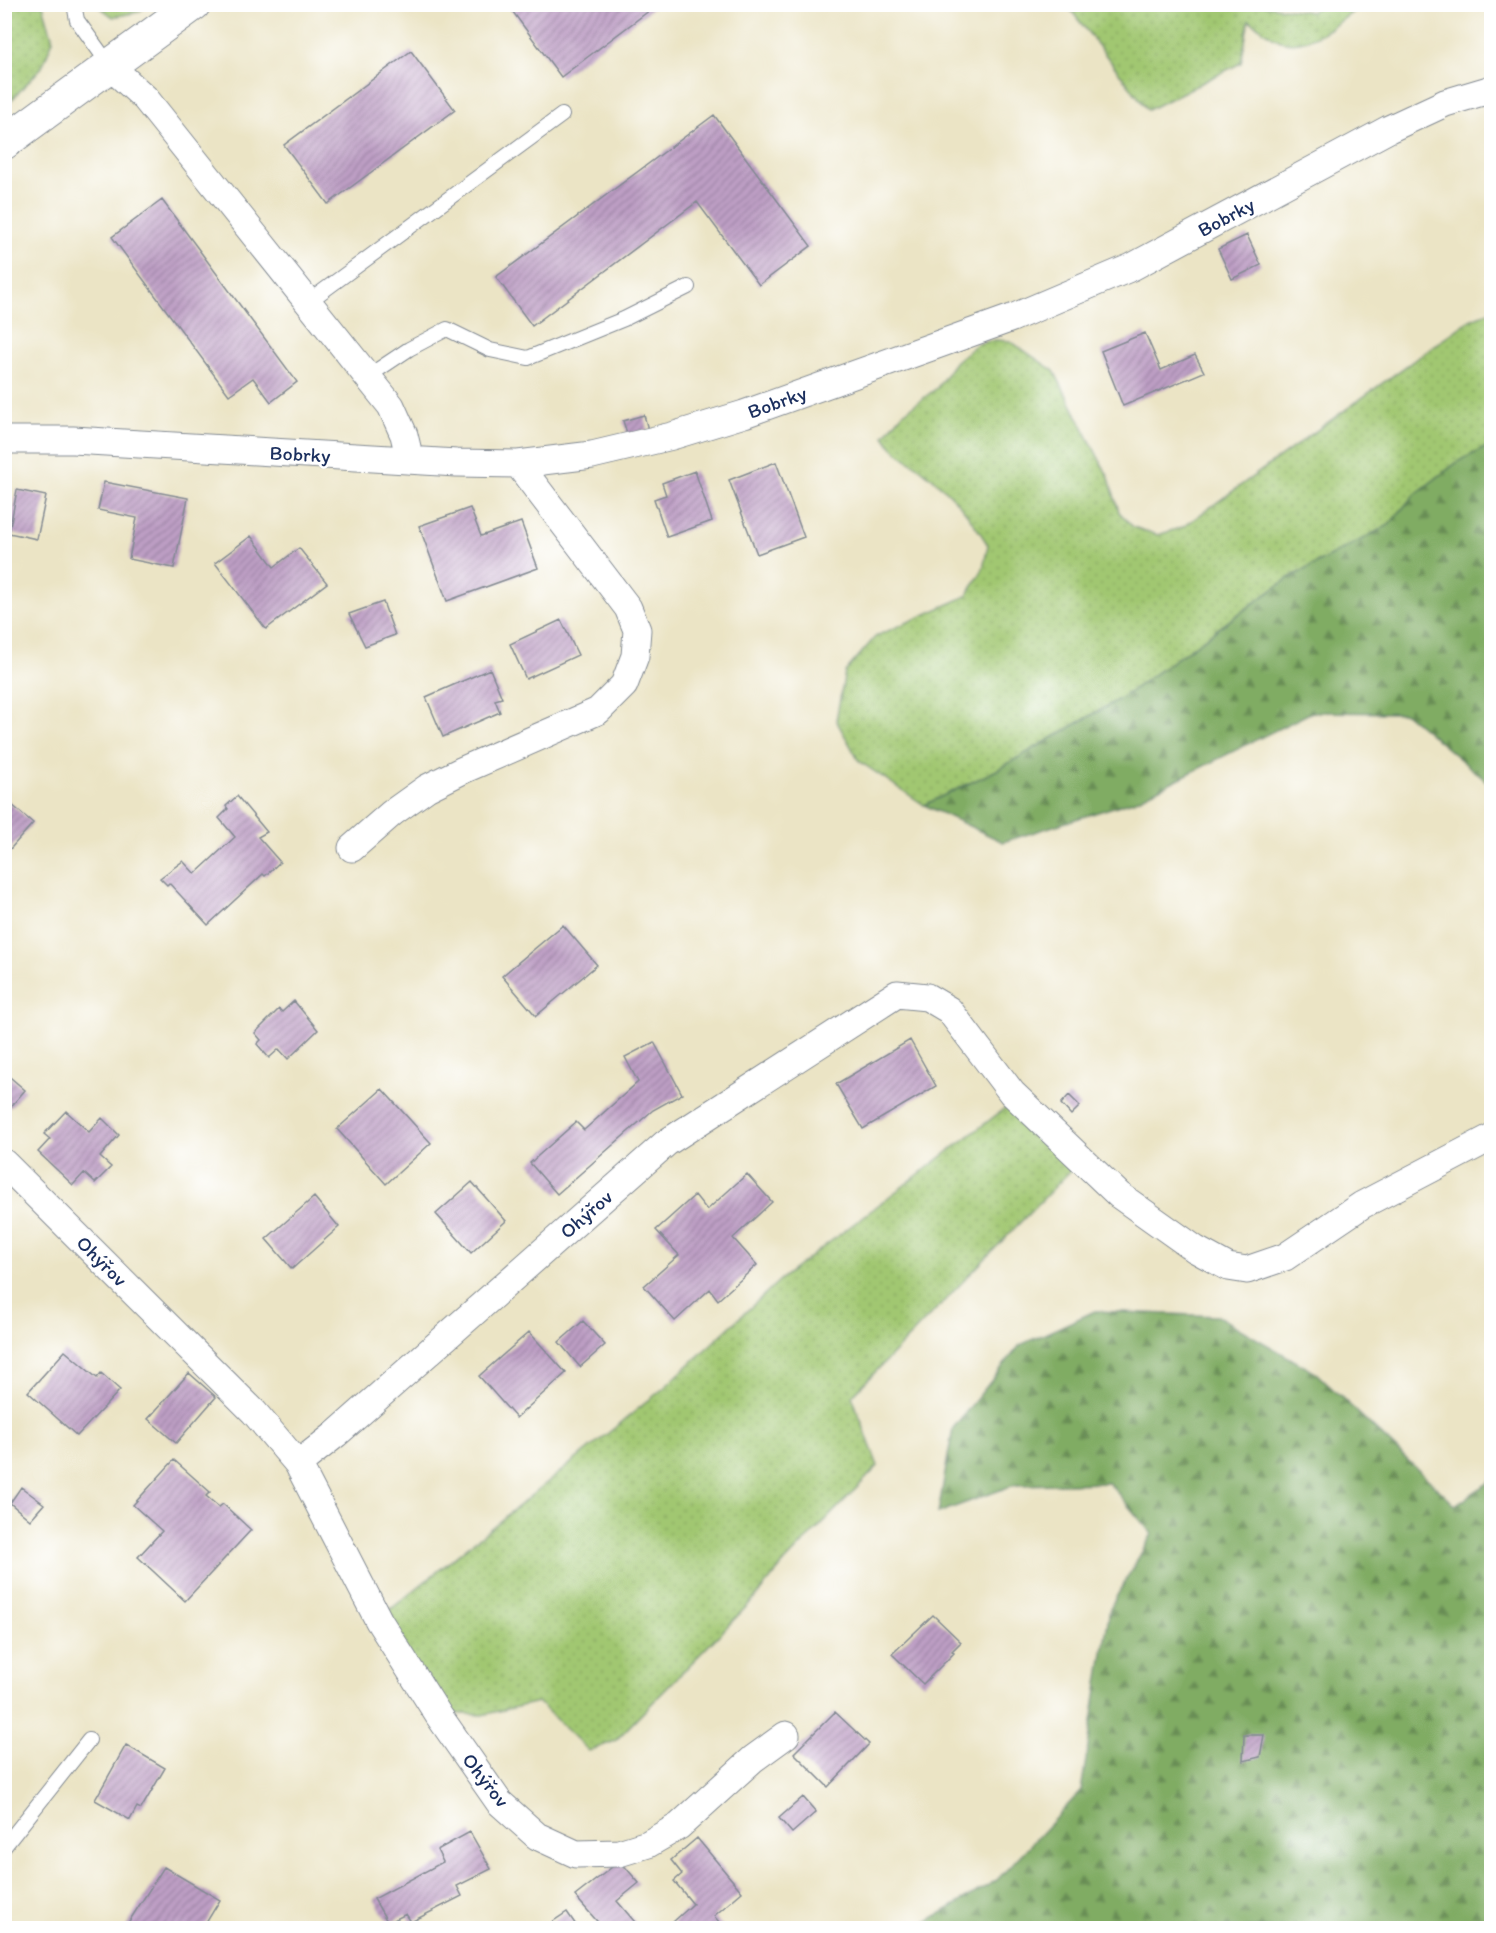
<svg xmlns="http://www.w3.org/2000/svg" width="1496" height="1933" font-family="Itim,sans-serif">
	<defs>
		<pattern id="grass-dots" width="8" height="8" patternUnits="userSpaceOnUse" patternTransform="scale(1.5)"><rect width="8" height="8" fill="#a1c771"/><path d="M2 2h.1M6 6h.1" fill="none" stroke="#8aab64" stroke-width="1.8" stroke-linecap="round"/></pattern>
		<pattern id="forest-firs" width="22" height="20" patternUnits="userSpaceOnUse" patternTransform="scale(1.5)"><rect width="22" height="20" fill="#80ac63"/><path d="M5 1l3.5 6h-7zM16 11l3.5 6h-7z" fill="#688c55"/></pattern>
		<pattern id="building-hatch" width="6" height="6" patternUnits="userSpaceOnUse" patternTransform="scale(1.5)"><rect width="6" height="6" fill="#be9fc5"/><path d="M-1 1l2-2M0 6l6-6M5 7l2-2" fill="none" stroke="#9a82a3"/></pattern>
	</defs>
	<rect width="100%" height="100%" fill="#fff"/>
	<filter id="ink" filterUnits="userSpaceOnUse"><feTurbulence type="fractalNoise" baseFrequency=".0167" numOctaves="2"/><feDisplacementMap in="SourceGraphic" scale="12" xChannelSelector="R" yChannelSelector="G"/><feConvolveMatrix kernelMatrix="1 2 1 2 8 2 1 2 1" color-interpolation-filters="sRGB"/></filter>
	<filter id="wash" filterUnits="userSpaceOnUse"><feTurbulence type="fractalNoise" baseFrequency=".008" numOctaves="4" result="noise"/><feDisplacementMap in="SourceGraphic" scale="24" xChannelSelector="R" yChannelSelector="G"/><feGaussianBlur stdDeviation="1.35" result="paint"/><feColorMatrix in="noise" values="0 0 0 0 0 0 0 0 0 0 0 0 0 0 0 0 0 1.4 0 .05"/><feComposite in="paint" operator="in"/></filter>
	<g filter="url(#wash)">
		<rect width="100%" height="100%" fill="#ebe4c5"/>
		<path fill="url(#grass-dots)" stroke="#5e7b68" stroke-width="1.5" d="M5,4L43,5L53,40L42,67L5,107Z
			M97,5H148L138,12L113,17Z
			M1263,5L1311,12L1321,5H1362C1341,20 1309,50 1281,41C1270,38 1259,26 1249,20L1241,63L1148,110L1067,5Z
			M1491,311V445L1459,461L1413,496L1389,525L1289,578L1121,698L997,770L924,805L859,761L836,720L845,672L876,636L967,596L983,569L988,545C968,513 952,493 922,470C907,458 894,453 884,436L902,414L937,388L955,362L977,344L995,340L1010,341L1054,371L1109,478L1119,512L1133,527L1158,535L1183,527L1470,320Z
			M1016,1100L1073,1168L852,1396L878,1466L785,1562L756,1597L615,1741L589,1751L538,1702L482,1715L444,1713L385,1614L665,1387L780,1280Z"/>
		<path fill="url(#forest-firs)" stroke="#4e6e60" stroke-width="1.5" d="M1491,445V785L1405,713L1312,712L1136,800L1003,842L924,805L997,770L1121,698L1289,578L1389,525L1413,496L1459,461Z
			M1095,1311L1218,1316L1316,1373L1455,1505L1491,1481V1928H916L997,1880L1081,1791L1110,1608L1152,1534L1109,1483L1014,1485L938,1513L953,1428L1020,1345Z"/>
		<g id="blocks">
			<path fill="url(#building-hatch)" d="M507,4H658L561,77Z
				M411,51L455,110L328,204L284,145Z
				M714,115L811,246L759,285L697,202L532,326L496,277Z
				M162,200L297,382L271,402L253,378L229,395L112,237Z
				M1247,235L1261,265L1232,279L1218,249Z
				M1145,333L1161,370L1195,355L1204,372L1123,406L1101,351Z
				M644,415L648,430L628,436L623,421Z
				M776,462L804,537L757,554L729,480Z
				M695,471L712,521L667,537L654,499L666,495L662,483Z
				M104,482L188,498L174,568L129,559L137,518L98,510Z
				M17,490L46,496L37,539L9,533Z
				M470,508L481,536L521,522L538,568L447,601L419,526Z
				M251,536L274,567L299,548L327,583L266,629L215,563Z
				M383,602L395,635L365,646L349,614Z
				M561,620L578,655L526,679L510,644Z
				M490,669L502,698L495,700L500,712L443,737L426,697Z
				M237,796L267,832L258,837L280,862L265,876L263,874L208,925L169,883L167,885L160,878L183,861L195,874L235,837L219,818L228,809L226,806Z
				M4,798L33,823L4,856Z
				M563,925L597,965L536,1016L502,976Z
				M294,1001L318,1030L288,1059L279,1049L269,1058L257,1044L261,1040L255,1033L279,1009L282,1012Z
				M910,1040L936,1086L863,1129L836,1084Z
				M654,1042L682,1094L653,1110L557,1194L530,1163L576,1122L584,1130L638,1082L625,1057Z
				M4,1072L25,1090L10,1108L4,1102Z
				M382,1089L431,1143L386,1184L337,1129Z
				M1069,1095L1080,1106L1071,1115L1061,1104Z
				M66,1111L89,1132L102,1118L119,1135L100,1157L111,1167L95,1183L84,1173L73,1185L38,1152L50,1139L44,1134Z
				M747,1174L772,1202L733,1238L757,1265L718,1300L710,1289L675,1321L644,1286L679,1255L656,1230L695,1195L707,1210Z
				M472,1182L506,1221L471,1253L436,1214Z
				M314,1197L339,1227L292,1269L266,1239Z
				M583,1321L605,1345L580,1367L559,1342Z
				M529,1332L566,1373L516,1418L479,1376Z
				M65,1351L97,1378L101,1373L120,1390L77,1436L28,1392Z
				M189,1373L216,1397L176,1443L148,1419Z
				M174,1460L210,1492L206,1496L219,1507L223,1504L251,1530L185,1601L138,1557L162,1531L133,1505Z
				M21,1487L44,1504L30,1520L10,1503Z
				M933,1615L961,1642L952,1651L954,1653L923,1684L892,1654Z
				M835,1712L869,1744L828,1787L794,1753Z
				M1244,1735H1264L1260,1757L1243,1761Z
				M126,1745L165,1768L141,1809L137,1807L130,1820L95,1800Z
				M803,1797L816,1812L792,1833L779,1818Z
				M470,1832L491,1869L457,1886L462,1896L411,1922L406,1914L388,1923L374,1899L443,1862L437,1850Z
				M697,1838L742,1892L714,1916L724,1928H678L673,1922L693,1904L674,1881L682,1874L671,1860Z
				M620,1861L639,1883L617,1901L640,1928H603L575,1896Z
				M164,1867L220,1900L203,1928H130L126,1926Z
				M567,1912L578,1928H543Z"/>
		</g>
	</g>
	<g filter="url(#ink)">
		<use href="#blocks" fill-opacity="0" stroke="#838a92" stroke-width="1.5"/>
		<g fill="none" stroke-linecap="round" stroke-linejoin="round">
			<g stroke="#838a92" stroke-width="16">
				<path id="service" d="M74,4L77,20L110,66
					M308,302L562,115
					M367,377L409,349L447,329L490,350L528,358L624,319L688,287
					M4,1847L89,1740"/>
			</g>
			<g stroke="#838a92" stroke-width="29">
				<path id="minor" d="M110,66L145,98L391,406L404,435L410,460
					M4,440H73L457,463L518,464L592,455L672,436L744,414L1012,318L1132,267L1389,129L1445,103L1492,89
					M352,848L392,813L427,788L463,770L598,711L624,685L635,656L637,630L628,608L518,464
					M4,1163L254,1412L298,1464L379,1621L439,1716L499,1802L537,1836L576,1854L619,1853L648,1844L679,1826L753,1759L786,1735
					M298,1464L336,1434L666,1143L897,994L927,997L949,1010L1012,1093L1119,1195L1195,1249L1228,1267L1247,1270L1285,1257L1362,1205L1492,1137"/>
			</g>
			<g stroke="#838a92" stroke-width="35">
				<path id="tertiary" d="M4,143L194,4"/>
			</g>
			<use href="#service" stroke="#fff" stroke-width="14"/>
			<use href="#minor" stroke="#fff" stroke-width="27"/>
			<use href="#tertiary" stroke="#fff" stroke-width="33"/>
		</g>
	</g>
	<g text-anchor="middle" stroke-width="5" stroke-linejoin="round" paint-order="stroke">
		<g font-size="20" fill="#1b2f5e" stroke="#fff">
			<text transform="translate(1226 217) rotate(-28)" y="7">Bobrky</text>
			<text transform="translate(777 402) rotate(-20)" y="7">Bobrky</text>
			<text transform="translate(300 454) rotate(3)" y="7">Bobrky</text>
			<text transform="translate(586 1214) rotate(-41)" y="7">Ohýřov</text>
			<text transform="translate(102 1261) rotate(45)" y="7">Ohýřov</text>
			<text transform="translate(486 1780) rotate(52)" y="7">Ohýřov</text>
		</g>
	</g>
	<rect width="1496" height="1933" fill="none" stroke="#fff" stroke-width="24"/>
</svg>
